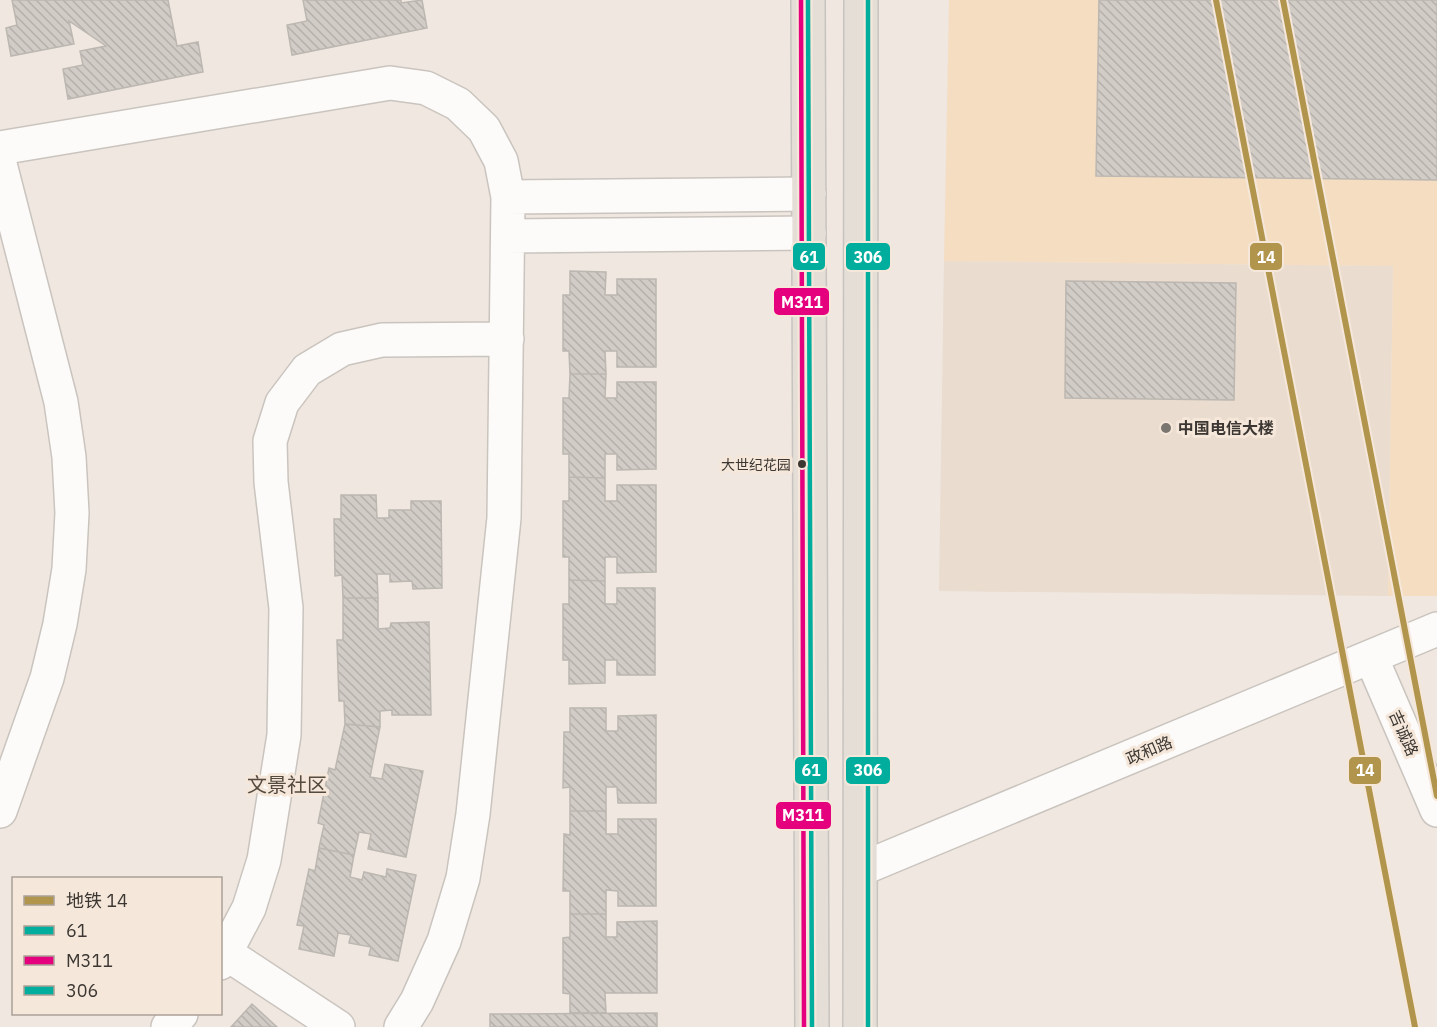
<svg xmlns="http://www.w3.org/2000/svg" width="1437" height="1027" font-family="'IBM Plex Sans','Noto Sans SC',sans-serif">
	<defs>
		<pattern id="building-back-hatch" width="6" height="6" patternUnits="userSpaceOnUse" patternTransform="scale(1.5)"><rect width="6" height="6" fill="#d2ccc6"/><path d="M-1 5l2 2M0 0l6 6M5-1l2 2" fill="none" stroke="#b5b0ab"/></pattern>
	</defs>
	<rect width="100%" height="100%" fill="#efe7e0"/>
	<path fill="#eadcce" d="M944,261L1393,266L1388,596L939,591Z"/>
	<path fill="#f5ddc2" d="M949,0H1437V596H1388L1393,266L944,261Z"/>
	<path fill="url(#building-back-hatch)" stroke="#bcb7b1" stroke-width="1.5" d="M12,0H168L177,46L198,42L203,72L68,99L63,69L83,65L80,51L106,46L69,21L74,44L11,56L6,28L17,25Z
		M303,0H401V3L422,0L427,28L292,55L287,25L307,21Z
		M1099,0H1437V180L1096,176Z
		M570,271L606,272L605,295H617V279H656V367H617V351H605L606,374H570L569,351H563V295H570Z
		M1066,281L1236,283L1234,400L1065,398Z
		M570,374H606L605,398H617V382H656V469L617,470V454H605V478L569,477V454H563V398H569Z
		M569,477L605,478V501H617V485H656V572L617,573V557H605V581L569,580V557H563V501H569Z
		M341,495H376L377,518H389V510H411V501H441L442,588L413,589L412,581L390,582V574H377L378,598H343L342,575L335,576L334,519H341Z
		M569,580L605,581V604H617V588H655V675H617V660H605V683L569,684V660H563V604H569Z
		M343,598H378V629L390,628L391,623L429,622L431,715H392V710L380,711V727L345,724L344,701H339L337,640H343Z
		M570,708H606V731H618V716L656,715V803H618L617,787H606V811H570V787L563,788L564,732H570Z
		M345,724L380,727L370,777L382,779L385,764L423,771L406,857L368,849L371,834L359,832L354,855L319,848L324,825L318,823L329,768L335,770Z
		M570,811H606V834H618V819H656V906H618V891L606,890V914H570V891H563L564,834L570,835Z
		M319,848L354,855L350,877L362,880L364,872L386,877L387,869L416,875L398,961L369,955L371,947L349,943L351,935L338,933L334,956L299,949L304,926L297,925L309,869L315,871Z
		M570,914H606V937H617V922L657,921V993H605L606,1013H570V994L563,993V938L570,937Z
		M252,1004L277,1027H231Z
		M657,1013V1027H490V1014Z"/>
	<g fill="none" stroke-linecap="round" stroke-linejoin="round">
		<g stroke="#cac4be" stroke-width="36">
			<path id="minor" d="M0,148L390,83L426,88L458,104L484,129L501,161L508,197L504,518L473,814L463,878L444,941L417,1001L401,1027
				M0,164L61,402L69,457L72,513L69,569L60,624L47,678L0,811
				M508,197L809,194
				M508,236L809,233
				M1371,657L1437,810
				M861,869L1437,629
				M227,954L338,1027
				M220,963L249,908L264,860L284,735L286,608L271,482L270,441L282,403L307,370L342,349L382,340L507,339
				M168,1027L181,1014"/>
		</g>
		<g stroke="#c7c3bf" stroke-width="36">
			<path id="major" d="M808,0L812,1027
				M860,1027L861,0"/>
		</g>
		<use href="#minor" stroke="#fdfbfa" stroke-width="33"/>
		<use href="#major" stroke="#e5ded7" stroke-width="33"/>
		<g stroke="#f5e7da" stroke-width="9">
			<path id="bus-1" d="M808,0L812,1027"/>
		</g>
		<g stroke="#f5e7da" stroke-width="9">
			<path id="bus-2" d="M801,0L804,1027"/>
		</g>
		<g stroke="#f5e7da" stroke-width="9">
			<path id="bus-3" d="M868,1027V0"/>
		</g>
		<use href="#bus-1" stroke="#01ad9c" stroke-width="4.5"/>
		<use href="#bus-2" stroke="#e5007d" stroke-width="4.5"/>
		<use href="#bus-3" stroke="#01ad9c" stroke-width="4.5"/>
		<g stroke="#f5e7da" stroke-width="10">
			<path id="metro-1" d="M1216,0L1415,1027
				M1283,0L1437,796"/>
		</g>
		<use href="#metro-1" stroke="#b2954d" stroke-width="6"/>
	</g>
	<circle fill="#7b756f" stroke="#f5e7da" stroke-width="2" cx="1166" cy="428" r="6"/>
	<circle fill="#3c3732" stroke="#f5e7da" stroke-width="2" cx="802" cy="464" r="5"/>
	<g text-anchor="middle" stroke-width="6" stroke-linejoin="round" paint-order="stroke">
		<g font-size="14" fill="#3c3732" stroke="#f5e7da" text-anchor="end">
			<text x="791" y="470">大世纪花园</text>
		</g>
		<g font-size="16" font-weight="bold" fill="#3c3732" stroke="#f5e7da" text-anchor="start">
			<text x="1178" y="434">中国电信大楼</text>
		</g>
		<g font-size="16" fill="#3c3732" stroke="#f5e7da">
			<text transform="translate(1404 733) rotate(66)" y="6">吉诚路</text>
			<text transform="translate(1149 750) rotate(-23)" y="6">政和路</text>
		</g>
		<g font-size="20" fill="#544a3e" stroke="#f5e7da">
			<text x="287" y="792">文景社区</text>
		</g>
	</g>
	<g stroke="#f5e7da" stroke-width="2">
		<rect x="845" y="242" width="46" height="29" rx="6" fill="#01ad9c"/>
		<rect x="792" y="242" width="34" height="29" rx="6" fill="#01ad9c"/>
		<rect x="1249" y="242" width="34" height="29" rx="6" fill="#b2954d"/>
		<rect x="773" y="287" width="57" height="29" rx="6" fill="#e5007d"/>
		<rect x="794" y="756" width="34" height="29" rx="6" fill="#01ad9c"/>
		<rect x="845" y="756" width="46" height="29" rx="6" fill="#01ad9c"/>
		<rect x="1348" y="756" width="34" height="29" rx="6" fill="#b2954d"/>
		<rect x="775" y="801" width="57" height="29" rx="6" fill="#e5007d"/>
	</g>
	<g font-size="16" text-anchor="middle" font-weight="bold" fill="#fff">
		<text x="868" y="263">306</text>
		<text x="809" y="263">61</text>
		<text x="1266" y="263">14</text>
		<text x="802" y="308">M311</text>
		<text x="811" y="776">61</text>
		<text x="868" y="776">306</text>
		<text x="1365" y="776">14</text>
		<text x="803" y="821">M311</text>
	</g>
	<rect x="12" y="877" width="210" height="138" fill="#f5e7da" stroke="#aba197" stroke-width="1.5"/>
	<rect x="24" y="896" width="30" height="9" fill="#b2954d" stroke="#aba197" stroke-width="1.5"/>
	<text x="66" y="907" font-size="18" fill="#3c3732">地铁 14</text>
	<rect x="24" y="926" width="30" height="9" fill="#01ad9c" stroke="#aba197" stroke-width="1.5"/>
	<text x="66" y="937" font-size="18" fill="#3c3732">61</text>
	<rect x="24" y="956" width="30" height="9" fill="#e5007d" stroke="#aba197" stroke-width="1.5"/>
	<text x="66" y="967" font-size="18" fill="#3c3732">M311</text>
	<rect x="24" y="986" width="30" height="9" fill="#01ad9c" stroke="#aba197" stroke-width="1.5"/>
	<text x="66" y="997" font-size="18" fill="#3c3732">306</text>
</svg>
